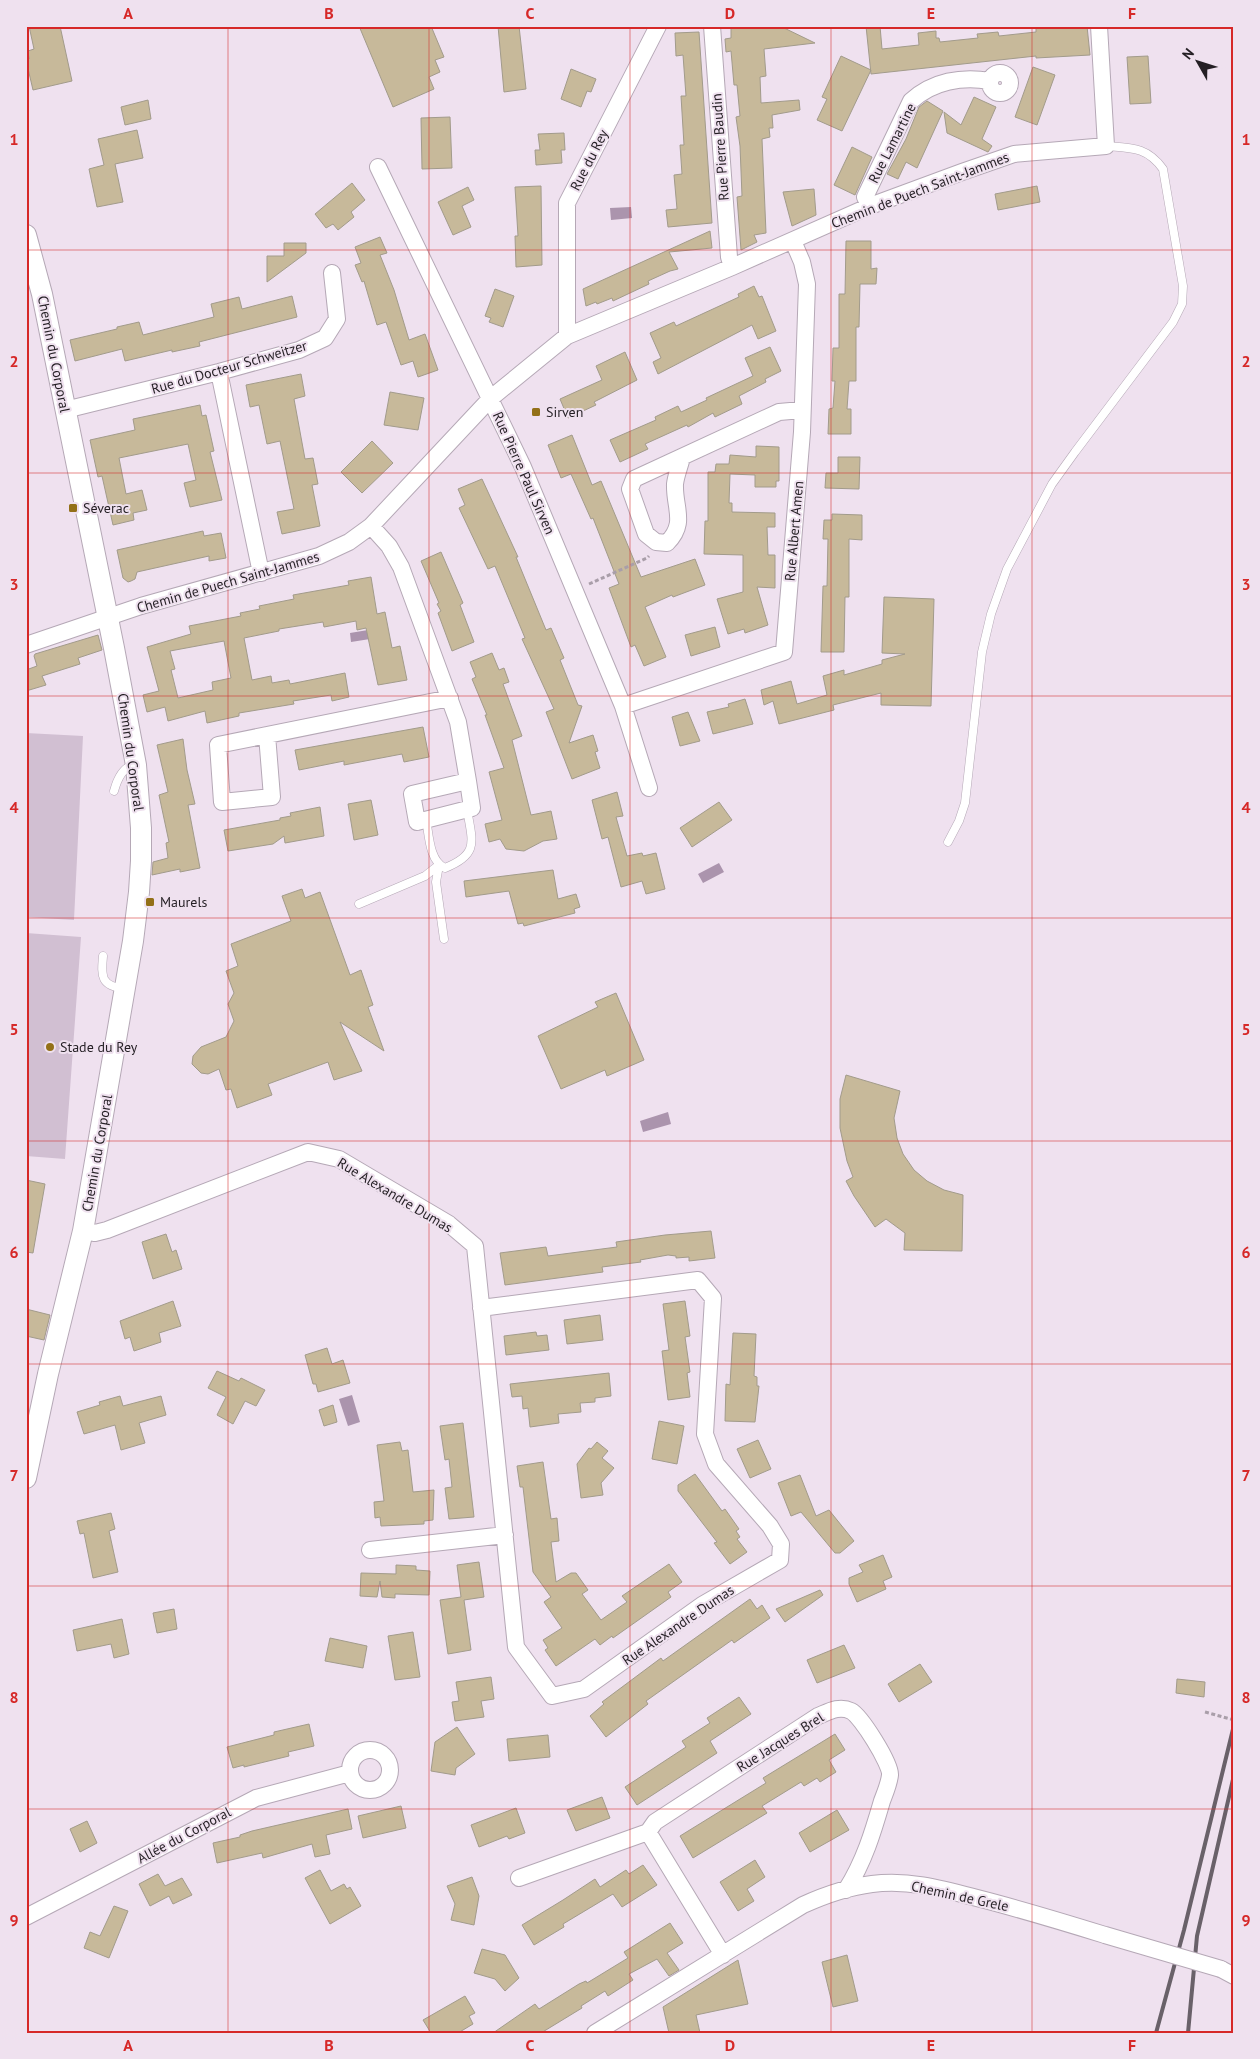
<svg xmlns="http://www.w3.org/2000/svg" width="1260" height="2059" font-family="'PT Sans',sans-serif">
	<rect width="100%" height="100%" fill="#efe1ef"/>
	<path fill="#d1bfd2" d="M26,733L83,736L74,920L26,917Z
		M26,933L81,937L65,1159L26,1156Z"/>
	<path fill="#ab94ad" d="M631,207L632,218L611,220L610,208Z
		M368,630L370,639L351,642L350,633Z
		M719,863L724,872L703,883L698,874Z
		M668,1112L671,1124L643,1132L640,1121Z
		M352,1395L360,1422L348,1426L339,1399Z"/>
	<path fill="#c7b99a" stroke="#a29b8b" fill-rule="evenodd" d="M29,26H60L72,81L33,90L26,60L29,59L28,51L34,49Z
		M359,26H431L444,57L435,60L440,72L429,77L434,89L393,107Z
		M498,26H519L526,89L504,92Z
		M731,26H780L815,43L764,49L766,76L760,77L761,103L799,100L800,110L772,115L773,128H769L770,137L762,139L766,233L754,235L757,242L741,250L737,197L742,196L740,146L736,117L740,116L737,85H734L731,51L726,52L725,39L731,38Z
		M866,26H880L882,49L919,45L918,33L936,31V38H939L940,42L978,38L977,34L998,32L999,36L1036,32V27L1087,26L1090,55L1036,58V56L871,74Z
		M699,32L712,223L668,227L666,210L677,209L674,175L682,174L680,145H684L681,96H686L683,55L676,56L675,33Z
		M841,56L871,70L842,131L817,120L827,99L822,97Z
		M1148,56L1151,103L1130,104L1127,57Z
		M1033,67L1055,75L1037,125L1015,117Z
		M571,69L596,79L591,92L587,91L581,107L561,99Z
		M974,97L996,107L982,139L992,146L988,152L947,133L944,112L961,125Z
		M148,100L151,119L125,125L121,107Z
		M927,101L943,111L917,168L906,162L898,179L887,174L906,139L919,107Z
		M450,117L452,168L422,169L421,118Z
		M137,130L143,158L115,164L123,202L97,207L89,169L104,165L98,139Z
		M564,133L565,150H561L562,163L536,165L535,150H540L538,134Z
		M852,147L872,157L855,195L834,185Z
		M352,183L365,200L351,212L354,217L338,230L333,224L326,228L315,214Z
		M541,186L542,265L516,267L515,236H518L515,187Z
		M1037,186L1040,202L998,210L995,194Z
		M468,187L474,200L462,206L471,227L453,235L438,202Z
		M814,189L816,215L792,226L783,192Z
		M710,231L712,248L669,252L678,269L670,271L648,281L649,284L613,301L612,298L597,304L596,302L586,306L583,289Z
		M380,237L387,253L380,255L394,290L409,340L425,334L438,370L418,377L413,361L401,365L386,322L377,325L364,281L362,282L355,265L361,263L355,247Z
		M846,241H871V269L877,268L876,284H860L859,327H856V381H849L847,409H851V434H828L829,409L833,408L835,381H832L833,348H839V294H845Z
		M284,243H306V253L267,282V256H284Z
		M754,286L759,297L762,296L776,331L758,339L752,325L658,374L653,362L661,358L650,333L674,322L676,326L739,297L738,294Z
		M495,289L514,296L503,327L489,322L491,318L485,316Z
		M292,296L297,317L199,342L200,346L172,352V350L125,361L122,349L75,361L70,340L117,329V327L139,322L143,335L214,317L211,304L239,297L242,309Z
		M770,347L781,371L765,379L766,382L739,396L742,404L715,417L713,413L688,427L687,425L645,444L648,449L620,462L610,440L656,420L655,417L678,406L681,412L707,400L706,398L753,376L745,358Z
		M625,352L637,380L594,402L596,405L568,418L560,399L602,380L596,366Z
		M301,374L305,396L294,399L305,459L313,458L318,484L312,485L320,526L282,534L277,512L294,509L280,441L267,444L259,405L250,407L246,385Z
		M390,392L424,398L418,430L384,425Z
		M200,405L202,416L206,415L214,451L210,452L222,500L190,507L184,483L196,480L188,444L119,458L126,494L142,490L147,510L133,513L134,520L113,525L102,476L98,477L90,440L135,430L133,419Z
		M572,435L592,485L601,481L641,577L695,559L705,585L673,597L672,595L645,607L666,657L644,666L635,645L631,647L609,588L619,584L593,518L591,519L571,474L561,478L548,445Z
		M372,441L393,463L362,493L341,472Z
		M756,446L779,447V481H776V487H755V475L730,474L729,503H732V512L775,513V527H767L768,555H775V588L757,587L768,625L745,633L744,629L728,634L717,599L743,592V555L704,554L705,521H708V472H715L716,464H729L730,455L756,457Z
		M838,457H860L859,489L825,488L826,473H838Z
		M482,479L518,557H516L546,630L551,628L564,658L560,660L578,705L582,706L569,743L593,735L598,751L595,752L600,768L572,779L546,712L554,709L522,639L525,638L495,566L488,569L459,508L465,505L458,489Z
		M832,514L862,515V540L849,539V597H845L844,652H821L823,586H827L828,539H823L824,520H832Z
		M203,531L204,536L221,533L226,558L209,561V556L137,572L135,579L131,581L128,582L123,578L117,550Z
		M441,552L463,603L460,605L474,642L452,651L438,613L441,611L437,604L439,603L421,561Z
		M371,577L377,614L385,612L392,648L400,646L407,680L378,685L366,628L357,630L356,621L324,627L323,622L279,629V631L244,638L252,680L271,676L272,683L289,680L290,684L345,673L349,697L332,701L331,695L293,701L294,704L239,713V716L207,723L205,711L168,721L165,707L147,712L143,695L159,691L147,647L191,634L189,626L241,616L240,613L260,609L259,606L294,599L293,595L349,585L348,581ZM224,641L231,678L212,682L213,690L178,698L171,670L175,669L170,651Z
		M884,597L934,599L931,706L881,705V693L833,705L834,710L779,724L773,701L764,705L761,690L791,681L797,704L827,695L823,676L844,670V675L882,664V660L905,654L882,653Z
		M715,627L720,647L691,656L685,635Z
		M98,635L102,650L78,658L80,664L42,676L46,685L26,691V670L37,666L34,656L35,654Z
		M492,653L499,670L504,668L509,682L503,684L522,736L512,740L531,815L551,811L557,839L543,841L524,851L506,849L500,839L489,842L485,824L502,820L489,772L504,768L485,715H487L472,679L476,677L470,662Z
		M745,699L753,724L713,734L707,712L729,707L728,704Z
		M688,712L700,741L680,746L672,717Z
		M423,727L429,757L404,762L402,754L344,765V761L299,770L295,750Z
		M183,739L187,770L195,804L188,805L200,868L180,872V869L152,875L153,862L168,858L166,843L169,842L159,795L168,792L157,745Z
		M617,792L623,816L616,817L627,856L642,853L643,856L656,853L665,889L646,894L642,881L621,887L608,837L602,839L592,800Z
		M371,800L378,835L354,840L348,804Z
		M719,802L732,820L692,847L680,828Z
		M320,807L324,836L285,843L284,836L273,844L228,851L224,830L280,820V818L291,816L290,813Z
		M553,870L558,899L576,894L580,907L574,909L575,913L524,926L523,923L518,924L509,891L466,897L464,881Z
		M302,889L305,898L320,892L350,975L361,970L373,1005L368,1007L384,1051L340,1022L362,1071L334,1080L328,1062L268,1084L272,1095L237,1108L231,1089L226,1090L219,1069L208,1074L201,1073L192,1064L193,1056L201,1047L226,1037L234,1021L228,1004L234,993L226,971L238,966L231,944L291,921L282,896Z
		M616,993L644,1060L607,1076L605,1070L561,1089L538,1036L598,1007L595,1002Z
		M846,1075L900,1091L894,1118L897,1138L903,1154L914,1170L927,1181L944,1190L963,1195L962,1251L904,1250L905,1233L886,1219L875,1227L854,1196L846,1181L853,1177L847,1161L840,1128V1099Z
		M26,1180L45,1184L33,1253L26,1252Z
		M711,1231L715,1258L689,1261V1257L676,1258V1256L668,1255L640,1260L641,1262L602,1267L603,1272L505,1285L500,1253L546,1247L548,1256L617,1247L616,1242L665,1235Z
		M166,1234L172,1252L176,1250L182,1269L153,1279L142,1242Z
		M173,1301L181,1326L159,1333L161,1342L134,1351L130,1337L125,1339L120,1321Z
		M685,1301L690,1336L685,1337L690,1372L687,1373L690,1397L668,1400L662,1351L669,1350L663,1304Z
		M26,1309L50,1315L44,1340L26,1336Z
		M600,1315L603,1340L567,1344L564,1320Z
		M536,1332L537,1336L547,1335L549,1350L506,1355L504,1336Z
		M733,1333L756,1334L754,1376L757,1377V1386H759L755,1422L725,1421L726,1384L730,1385Z
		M327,1348L332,1364L343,1360L350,1383L318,1392L316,1384H313L305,1355Z
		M217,1371L239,1381L241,1378L265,1390L256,1406L245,1401L233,1424L217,1415L226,1397L208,1388Z
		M609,1373L611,1396L595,1398V1402L580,1403L581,1412L558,1414L559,1423L530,1427L528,1408L523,1409L522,1396L512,1397L510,1384Z
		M120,1396L123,1406L161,1396L166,1415L139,1423L145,1443L121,1450L115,1425L84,1434L77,1412L100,1405L99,1402Z
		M333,1405L337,1422L324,1426L319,1410Z
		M659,1421L684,1426L677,1464L652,1459Z
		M463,1423L474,1517L449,1519L445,1488L452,1487L449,1459L445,1460L440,1426Z
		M758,1440L771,1469L750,1478L737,1449Z
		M400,1442L402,1451L408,1450L413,1492L434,1490L433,1520L424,1521V1524L381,1526L380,1517L375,1518L374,1502L384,1501L377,1445Z
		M597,1442L608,1451L602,1458L614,1468L601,1483L603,1495L581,1498L577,1464L589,1448L591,1449Z
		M543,1462L551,1519L557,1518L559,1541L551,1542L556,1582L571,1573H576L588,1590L582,1594L601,1620L627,1602L622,1596L669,1564L682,1582L668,1592L671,1597L613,1638L612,1636L600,1645L595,1639L556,1666L545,1650L548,1648L543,1640L562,1628L544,1602L551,1597L533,1572L523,1487H520L517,1466Z
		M695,1474L722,1511L725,1509L739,1529L736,1531L740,1537L737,1539L747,1552L730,1564L714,1543L717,1542L678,1491V1485Z
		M800,1475L816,1516L829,1510L854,1541L840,1553H835L801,1512L791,1516L778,1483Z
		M111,1513L115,1529L109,1531L118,1572L93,1578L84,1533L80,1534L77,1521Z
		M883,1555L892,1577L883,1581L886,1589L857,1602L849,1584V1578L863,1572L859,1565Z
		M479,1562L484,1597L464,1600L471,1650L448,1654L440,1600L461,1597L457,1565Z
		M396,1565L416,1566V1570L430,1571L429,1595L395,1594V1598L382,1597L380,1581L377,1597L360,1596L361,1573L396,1574Z
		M820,1590L823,1595L785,1622L776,1609Z
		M750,1599L757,1609L762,1605L770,1618L734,1643L732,1640L646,1701L648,1704L606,1737L590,1716L604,1704L602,1702L661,1658L663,1661Z
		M174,1609L177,1629L157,1633L153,1613Z
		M122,1619L129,1654L114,1658L111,1644L77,1651L73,1630Z
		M413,1632L420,1677L395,1680L388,1636Z
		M330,1638L367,1646L363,1668L325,1661Z
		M844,1645L855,1668L817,1683L807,1660Z
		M920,1664L932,1682L899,1702L888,1684Z
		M491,1677L494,1699L481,1701L484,1717L455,1721L452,1702L459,1701L456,1682Z
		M1177,1679L1205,1682L1204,1697L1176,1693Z
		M739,1697L751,1714L710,1741L717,1753L637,1805L625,1787L686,1747L682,1741L710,1723L707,1718Z
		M309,1724L314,1746L288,1752L289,1756L244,1767V1765L233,1768L227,1747L274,1735V1732Z
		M457,1727L475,1754L456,1768L455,1775L431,1771L435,1742Z
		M835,1734L845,1750L829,1760L836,1772L820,1782L817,1778L804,1786L801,1782L762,1806L767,1813L693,1858L680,1836L766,1783L763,1778Z
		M548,1735L550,1757L509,1761L507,1739Z
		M602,1797L610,1818L576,1831L567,1810Z
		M401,1806L406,1828L363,1838L358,1816Z
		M516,1808L525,1833L509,1839L507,1836L479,1847L471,1825Z
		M348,1809L352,1829L326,1835L330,1854L315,1857L312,1844L263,1858L262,1853L217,1863L213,1843L240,1837V1835L252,1831Z
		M837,1810L849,1830L810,1852L799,1833Z
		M87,1821L97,1843L80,1852L70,1829Z
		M755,1860L765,1877L747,1889L754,1901L738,1911L720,1882Z
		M643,1865L657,1885L622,1907L613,1894L563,1924L564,1927L534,1945L522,1925L563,1900L595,1879L600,1887L626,1870L629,1874Z
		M320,1870L331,1891L344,1884L347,1889L350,1887L361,1906L330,1924L305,1878Z
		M158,1874L165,1886L182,1878L192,1895L173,1904L169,1896L150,1906L139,1884Z
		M472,1877L479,1896L474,1925L451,1920L455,1904L447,1886Z
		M114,1906L128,1911L109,1958L84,1948L90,1932L100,1936Z
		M670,1923L683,1943L667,1953L679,1970L669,1976L657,1959L629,1974L633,1980L608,1996L605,1991L581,2006L582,2008L541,2033H493L535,2004L539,2009L579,1984L586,1981L587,1983L628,1958L624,1952Z
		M482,1949L505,1955L519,1978L505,1991L495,1979L474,1973Z
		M847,1955L858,2001L833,2007L822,1962Z
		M738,1960L748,2004L696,2015L700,2033H669L663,2007Z
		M465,1996L475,2013L469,2016L473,2024L458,2033H431L423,2020Z"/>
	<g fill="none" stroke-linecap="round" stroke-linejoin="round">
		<g stroke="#b5a8b6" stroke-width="9">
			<path id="service" d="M114,791C117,780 122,767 134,765
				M426,819C429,834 429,861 445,868C480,854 472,841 467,809
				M948,842L959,821L965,803L982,652L991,614L1007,569L1052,484L1075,452L1173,322L1182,304L1183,286L1163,169C1147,147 1132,148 1106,146
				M439,865L436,882L444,939
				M359,904L425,876L439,865
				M103,956C101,977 101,986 125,989"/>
		</g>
		<g stroke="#b5a8b6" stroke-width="18">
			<path id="minor" d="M712,26L729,257L732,267
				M990 83a10 10 0 1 1 20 0a10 10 0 1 1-20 0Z
				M378,167L523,467L623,706L649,788
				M870,206L865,197L911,101C933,81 962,76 990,81
				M567,336V203L658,26
				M219,372L261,573
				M65,410L219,372L299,350L325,338L337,319L332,273
				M682,457C680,466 676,475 675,484C674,508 687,523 667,543L656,542L646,534L630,489L634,479L779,412L802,410
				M371,526L389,546L401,567L458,722L468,781L412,794L417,822L472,808L468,781
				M26,645L141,606L319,556L349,542L371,526L491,398L567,336L732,267L870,206L962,172L1014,154L1106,146L1099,26
				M623,706L784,652L802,432L807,284L802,262L793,241
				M267,735L272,797L222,802L218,745L450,698
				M83,1231L95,1233L107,1230L308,1152L339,1159L449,1224L475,1246L516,1647L552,1696L584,1689L702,1605L780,1560L781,1544L770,1526L716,1464L705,1434L713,1298L698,1280L481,1308
				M370,1550L505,1535
				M350 1770a20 20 0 1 1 40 0a20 20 0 1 1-40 0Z
				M648,1832L723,1955
				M519,1878L648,1832L655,1822L818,1716C828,1712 839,1705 851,1711C861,1716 891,1764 890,1775C889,1784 885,1793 882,1801C873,1832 864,1862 846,1890
				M26,1917L256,1798L350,1773
				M1221,1969L1234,1976
				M595,2033L803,1905C825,1895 848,1887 872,1884C908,1879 943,1889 977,1898C1020,1909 1063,1922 1105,1935"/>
		</g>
		<g stroke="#b5a8b6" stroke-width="22">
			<path id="tertiary" d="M26,235L42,294L114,648L136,765L141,828V861L139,892L133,941L83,1231L48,1374L26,1478"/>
		</g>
		<path stroke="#a99ea9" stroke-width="3" stroke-dasharray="4 2.5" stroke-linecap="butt" d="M589,584L647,558L649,556
			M1205,1712L1234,1720"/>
		<use href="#service" stroke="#fff" stroke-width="8"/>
		<use href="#minor" stroke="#fff" stroke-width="16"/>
		<use href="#tertiary" stroke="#fff" stroke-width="20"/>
		<path stroke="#696169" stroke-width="4" d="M1156,2033L1184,1930L1234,1725
			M1188,2033L1197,1936L1234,1775"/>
		<g stroke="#b5a8b6" stroke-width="18" stroke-linecap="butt">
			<path id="minor-bridge" d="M1105,1935L1221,1969"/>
		</g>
		<use href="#minor-bridge" stroke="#fff" stroke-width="16"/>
	</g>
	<path fill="none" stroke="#d62828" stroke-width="1" stroke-opacity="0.55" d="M228,26V2033M429,26V2033M630,26V2033M831,26V2033M1032,26V2033M26,250H1234M26,473H1234M26,696H1234M26,918H1234M26,1141H1234M26,1364H1234M26,1586H1234M26,1809H1234"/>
	<g fill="#937018" stroke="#efe1ef" stroke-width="2">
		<rect x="531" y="407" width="10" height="10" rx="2.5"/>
		<rect x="68" y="503" width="10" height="10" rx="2.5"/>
		<rect x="145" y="897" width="10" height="10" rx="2.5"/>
		<circle cx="50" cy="1047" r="5"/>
	</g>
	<g text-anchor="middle" stroke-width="4" stroke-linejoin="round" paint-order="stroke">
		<g font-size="14" fill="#241f24" stroke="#efe1ef">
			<text transform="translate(892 143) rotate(-63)" y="5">Rue Lamartine</text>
			<text transform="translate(720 147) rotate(-94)" y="5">Rue Pierre Baudin</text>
			<text transform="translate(589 160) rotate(-63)" y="5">Rue du Rey</text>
			<text transform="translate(920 190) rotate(-21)" y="5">Chemin de Puech Saint-Jammes</text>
			<text transform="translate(54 354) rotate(79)" y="5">Chemin du Corporal</text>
			<text transform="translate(229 367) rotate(-16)" y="5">Rue du Docteur Schweitzer</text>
			<text transform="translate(524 473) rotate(66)" y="5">Rue Pierre Paul Sirven</text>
			<text transform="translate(794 531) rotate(-85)" y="5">Rue Albert Amen</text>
			<text transform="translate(228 582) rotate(-16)" y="5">Chemin de Puech Saint-Jammes</text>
			<text transform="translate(131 752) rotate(82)" y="5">Chemin du Corporal</text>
			<text transform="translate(97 1153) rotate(-80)" y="5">Chemin du Corporal</text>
			<text transform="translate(395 1195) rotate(31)" y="5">Rue Alexandre Dumas</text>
			<text transform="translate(678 1625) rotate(-34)" y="5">Rue Alexandre Dumas</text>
			<text transform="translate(780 1742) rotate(-32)" y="5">Rue Jacques Brel</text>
			<text transform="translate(184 1835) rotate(-28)" y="5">Allée du Corporal</text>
			<text transform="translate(960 1896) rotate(12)" y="5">Chemin de Grele</text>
		</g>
		<g font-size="14" fill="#241f24" stroke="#efe1ef" text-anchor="start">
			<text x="546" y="417">Sirven</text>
			<text x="83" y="513">Séverac</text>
			<text x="160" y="907">Maurels</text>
			<text x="60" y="1052">Stade du Rey</text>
		</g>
	</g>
	<rect width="1260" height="2059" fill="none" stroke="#efe1ef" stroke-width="55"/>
	<g transform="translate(1198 62) rotate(309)" stroke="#efe1ef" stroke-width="4" paint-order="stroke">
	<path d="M0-4L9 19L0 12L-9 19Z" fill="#241f24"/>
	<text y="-8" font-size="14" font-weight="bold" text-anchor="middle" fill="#241f24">N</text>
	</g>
	<rect x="28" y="28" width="1204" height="2004" fill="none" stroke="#d62828" stroke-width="2"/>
	<g font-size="16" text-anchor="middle" font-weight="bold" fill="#d62828">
		<text x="128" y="19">A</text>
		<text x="329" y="19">B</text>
		<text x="530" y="19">C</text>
		<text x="730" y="19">D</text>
		<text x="931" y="19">E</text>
		<text x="1132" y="19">F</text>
		<text x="14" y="145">1</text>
		<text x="1246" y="145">1</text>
		<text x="14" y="367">2</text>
		<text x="1246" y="367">2</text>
		<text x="14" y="590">3</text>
		<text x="1246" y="590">3</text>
		<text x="14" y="813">4</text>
		<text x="1246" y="813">4</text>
		<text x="14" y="1035">5</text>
		<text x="1246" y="1035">5</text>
		<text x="14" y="1258">6</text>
		<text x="1246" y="1258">6</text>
		<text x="14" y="1481">7</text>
		<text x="1246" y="1481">7</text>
		<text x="14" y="1703">8</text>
		<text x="1246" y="1703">8</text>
		<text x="14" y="1926">9</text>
		<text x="1246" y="1926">9</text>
		<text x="128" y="2051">A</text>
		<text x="329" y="2051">B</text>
		<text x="530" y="2051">C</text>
		<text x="730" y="2051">D</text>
		<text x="931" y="2051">E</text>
		<text x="1132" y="2051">F</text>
	</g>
</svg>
